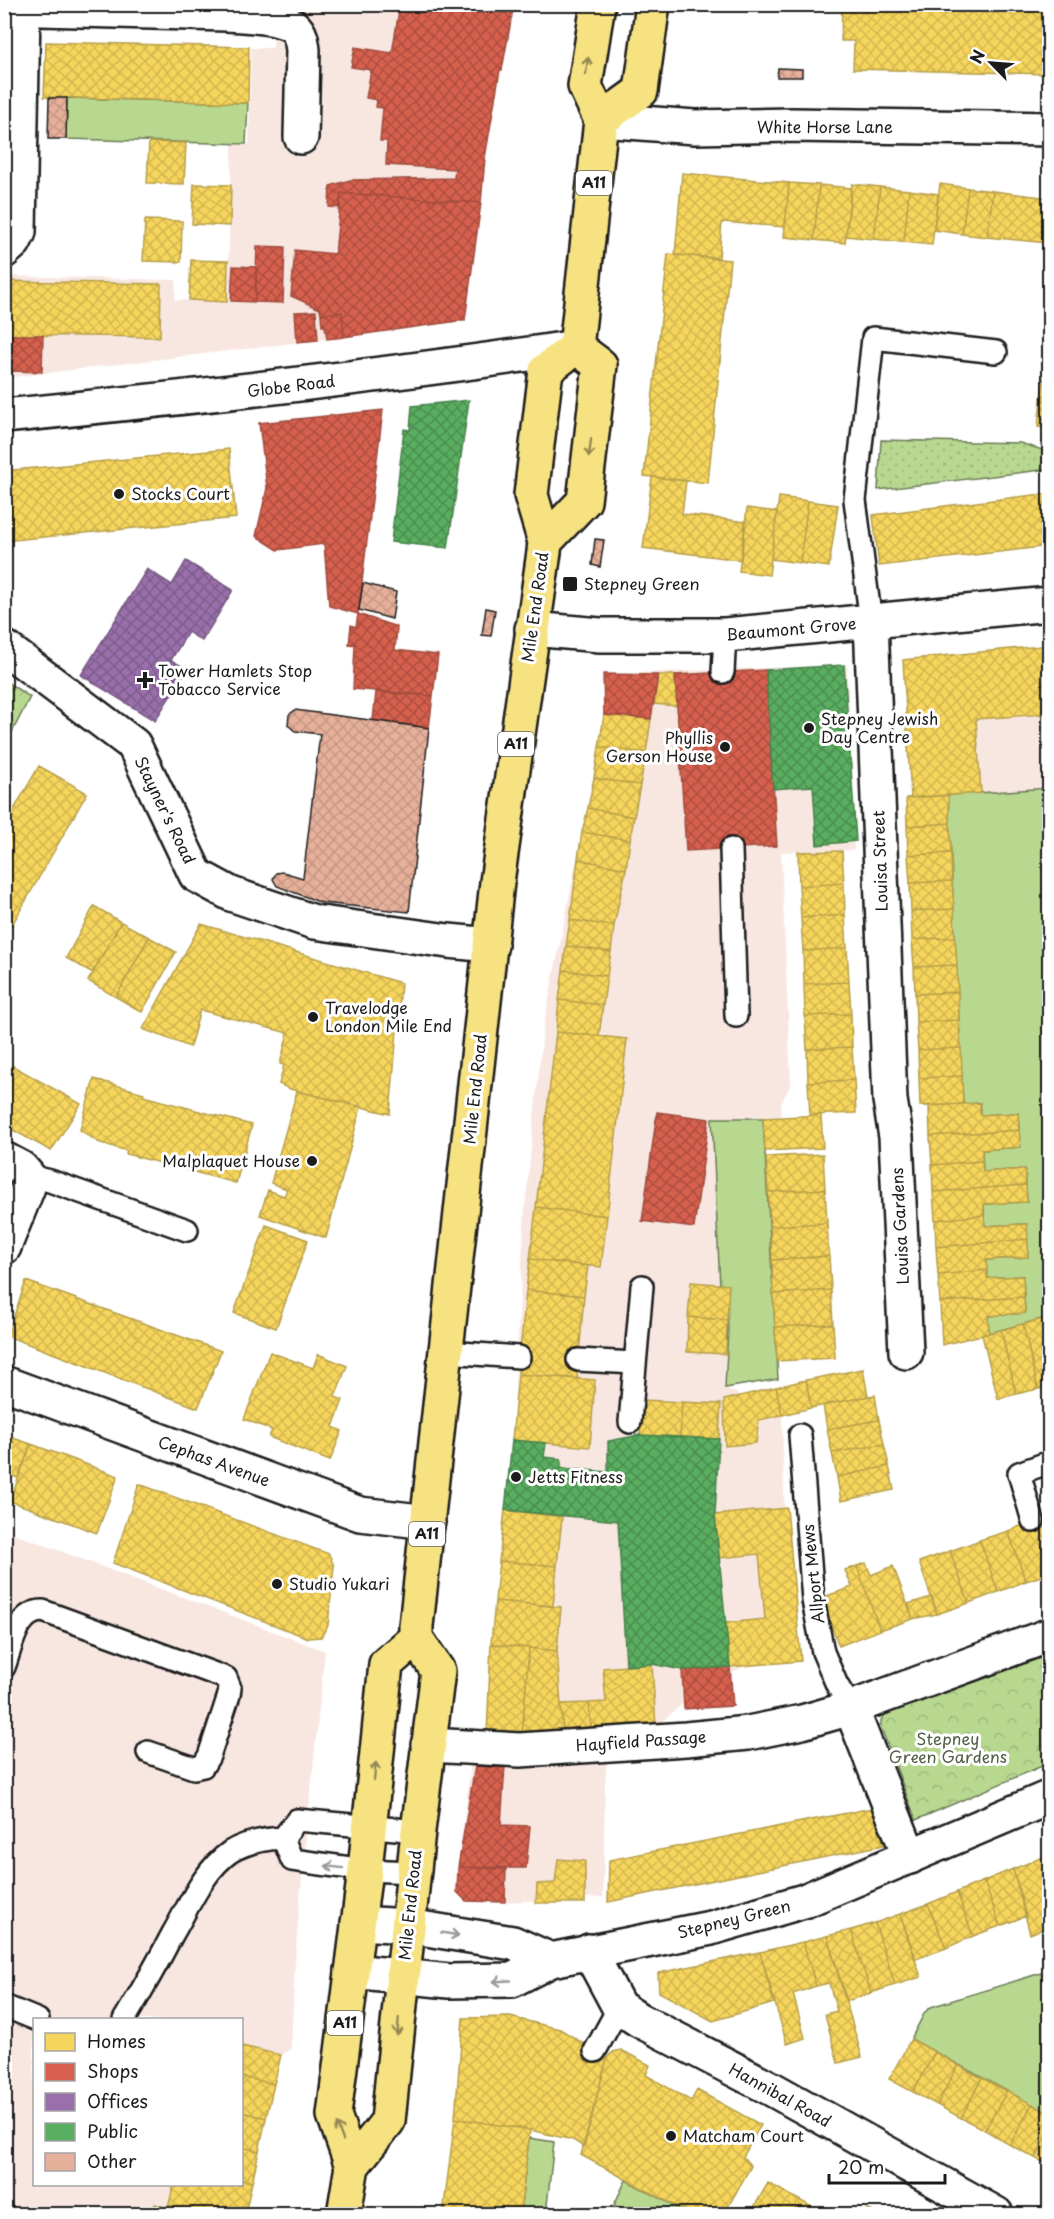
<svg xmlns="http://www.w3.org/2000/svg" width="1054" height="2219" font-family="'Playpen Sans',sans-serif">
	<defs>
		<pattern id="grass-dots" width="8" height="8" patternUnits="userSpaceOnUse" patternTransform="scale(1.5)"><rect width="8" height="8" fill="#b8d890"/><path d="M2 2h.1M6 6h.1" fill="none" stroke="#9eb97c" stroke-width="1.8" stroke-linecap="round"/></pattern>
		<pattern id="forest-crowns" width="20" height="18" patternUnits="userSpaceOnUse" patternTransform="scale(1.5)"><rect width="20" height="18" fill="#b8d890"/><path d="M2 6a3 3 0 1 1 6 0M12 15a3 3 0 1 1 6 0" fill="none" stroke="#9eb97c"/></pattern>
		<pattern id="homes-cross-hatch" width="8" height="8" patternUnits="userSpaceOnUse" patternTransform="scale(1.5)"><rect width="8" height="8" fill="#f6d55c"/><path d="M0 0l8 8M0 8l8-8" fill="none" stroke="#d2b64f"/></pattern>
		<pattern id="shops-cross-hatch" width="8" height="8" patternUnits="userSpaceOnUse" patternTransform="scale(1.5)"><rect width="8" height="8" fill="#d6604d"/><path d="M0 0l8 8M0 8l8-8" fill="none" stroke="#ad4e3f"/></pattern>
		<pattern id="offices-cross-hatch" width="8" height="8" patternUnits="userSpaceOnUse" patternTransform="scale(1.5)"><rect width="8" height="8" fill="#9970ab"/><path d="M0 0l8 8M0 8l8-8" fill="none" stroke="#7c5b8a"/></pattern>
		<pattern id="public-cross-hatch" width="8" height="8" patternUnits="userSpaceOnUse" patternTransform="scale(1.5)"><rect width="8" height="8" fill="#5aae61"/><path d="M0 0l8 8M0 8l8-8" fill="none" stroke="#4a8d4f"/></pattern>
		<pattern id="building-cross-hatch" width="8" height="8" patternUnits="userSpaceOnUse" patternTransform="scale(1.5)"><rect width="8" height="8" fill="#e6b09a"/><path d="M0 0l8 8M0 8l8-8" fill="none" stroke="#c59784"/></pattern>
	</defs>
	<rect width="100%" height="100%" fill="#fff"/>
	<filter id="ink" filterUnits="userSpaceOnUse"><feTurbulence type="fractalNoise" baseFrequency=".0167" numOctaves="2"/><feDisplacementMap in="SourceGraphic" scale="12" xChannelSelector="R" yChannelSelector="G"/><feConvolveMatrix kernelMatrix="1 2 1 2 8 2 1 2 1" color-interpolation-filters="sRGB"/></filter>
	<g filter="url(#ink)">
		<path fill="#f8e7e1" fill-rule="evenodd" d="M274,5H514L502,70H500L485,158L477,241L465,320L344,337L5,378V276L176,280L175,300L227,301L232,144H249L251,48H273Z
			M1049,645V788L911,798L903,660Z
			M847,665L854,850L781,852L791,1085L781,1103V1117L712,1118L720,1287L727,1297L728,1330L725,1388L782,1414L788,1646L703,1686L656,1727L607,1756L605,1785L603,1897L505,1902L466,1901L457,1892L458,1867L471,1763L487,1734L491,1644L512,1440L525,1208L543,1029L599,747L604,715L603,674Z
			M5,1516L8,1518L13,1526L10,1532L325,1651L302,1876L295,1961L291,2049L281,2056L245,2214H5ZM34,2020H242V2184H34Z"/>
		<path fill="url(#grass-dots)" stroke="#6a7a56" stroke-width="1.5" d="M881,440L1020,443L1049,452V469L878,490Z"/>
		<path fill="url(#forest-crowns)" stroke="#6a7a56" stroke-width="1.5" d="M5,681L30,697L5,746Z
			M1049,1652V1763L916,1820L881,1728V1720L886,1713Z"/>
		<path fill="#b8d890" stroke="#6a7a56" stroke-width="1.5" d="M67,98L248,103L246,144L66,139Z
			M1049,788V1317L989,1333L988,1316L1025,1313L1023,1276L987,1278L986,1260L1028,1257L1026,1224L985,1226L984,1204L1027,1202L1025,1169L983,1172L982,1150L1020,1147L1018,1113L980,1115V1103L963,1104L948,795Z
			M712,1118H763L778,1379L725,1388L728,1330L727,1297L720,1287Z
			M1041,1973L1049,2003V2114L911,2039L925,2012L931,2007Z
			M529,2138L554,2142L546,2214H520Z
			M626,2180L690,2214H632L614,2205Z"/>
		<path fill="url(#homes-cross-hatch)" stroke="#b59e49" stroke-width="1.5" d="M842,4L1050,5V74L853,69L854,41H841Z
			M46,42L249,47L248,103L44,97Z
			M149,142L186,143L184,184L147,183Z
			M682,173L789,183L785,227L722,222L719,258L675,255Z
			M789,183L819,185L814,240L784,237Z
			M194,184L231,185L230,226L192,224Z
			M852,184L880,187L874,239L846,236Z
			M940,184L968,188L962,234L934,230Z
			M819,185L851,188L845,243L814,240Z
			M880,187L909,190L904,242L874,239Z
			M968,188L993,191L987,237L962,234Z
			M909,190L938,194L932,245L904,242Z
			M993,191L1050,198V282H1045L1049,243L987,237Z
			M145,220L182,221L181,262L143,261Z
			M668,254L730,260L708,483L644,476Z
			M191,260L228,261L227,302L189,300Z
			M4,281L161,284L160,337L4,335Z
			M1048,342L1050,343V371L1045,370Z
			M1045,370L1050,371V401L1041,400Z
			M1041,400L1050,401V428L1038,427Z
			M229,449L236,518L4,541V471Z
			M652,477L686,481L682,514L746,522L741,560L643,548Z
			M1050,493V546L879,566L873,515Z
			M779,497L808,501L800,563L771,559Z
			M808,501L838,505L829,567L800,563Z
			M747,508L777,512L769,575L739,571Z
			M1050,645V709H1044V714L976,719L981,793L911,798L903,660Z
			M658,675H675L677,706L654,704Z
			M604,715L651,719L646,753L599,747Z
			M599,747L646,753L640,785L594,778Z
			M39,766L87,793L4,939V827Z
			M594,778L640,785L634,817L588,808Z
			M948,795L950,823L907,826L906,798Z
			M588,808L634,817L630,840L582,832Z
			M950,823L951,853L908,855L907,826Z
			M582,832L630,840L626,869L578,859Z
			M842,851L844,883L799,886L798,852Z
			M951,853L952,881L910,883L908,855Z
			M578,859L626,869L614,926L570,920Z
			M952,881L954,909L911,911L910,883Z
			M844,883L845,915L801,918L799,886Z
			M94,906L121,922L93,973L66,958Z
			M954,909L955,937L912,940L911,911Z
			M845,915L847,948L803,951L801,918Z
			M570,920L614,926L611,952L566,946Z
			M121,922L149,937L116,997L88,981Z
			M201,924L401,983L390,1114L290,1089L279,1084L284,1065L280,1064L288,1033L200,1010L190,1047L143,1029Z
			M149,937L176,952L142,1012L116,997Z
			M955,937L957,965L914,967L912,940Z
			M566,946L611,952L607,976L563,970Z
			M847,948L849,982L804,984L803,951Z
			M957,965L958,992L915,994L914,967Z
			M563,970L607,976L603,1005L559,1000Z
			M849,982L851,1014L805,1016L804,984Z
			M958,992L959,1020L916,1022L915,994Z
			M559,1000L603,1005L599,1036L556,1032Z
			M851,1014L852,1047L807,1049L805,1016Z
			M959,1020L961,1048L918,1050L916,1022Z
			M556,1032L627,1039L607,1216L536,1207Z
			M852,1047L854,1080L808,1082L807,1049Z
			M961,1048L962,1076L919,1078L918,1050Z
			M4,1061L81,1104L51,1151L4,1125Z
			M962,1076L963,1104L920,1106L919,1078Z
			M94,1079L144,1093L143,1096L252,1125L236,1183L126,1154L127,1151L98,1142L80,1130Z
			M854,1080L856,1113L810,1115L808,1082Z
			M297,1091L361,1107L326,1238L260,1215L268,1190L284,1196L287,1189L271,1183Z
			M980,1103V1115L1018,1113L1019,1130L930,1136L929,1106Z
			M821,1115L823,1148L765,1151L763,1118Z
			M1019,1130L1021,1147L982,1150V1161L932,1165L930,1136Z
			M823,1154L825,1189L768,1192L766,1157Z
			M982,1161L983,1172L1025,1169L1026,1185L933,1192L932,1165Z
			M1026,1185L1027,1202L984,1204V1215L935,1220L933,1192Z
			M825,1189L827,1223L770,1226L768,1192Z
			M536,1207L607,1216L601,1267L530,1259Z
			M984,1215L985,1226L1027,1224L1028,1239L936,1247L935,1220Z
			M827,1223L829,1256L772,1260L770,1226Z
			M266,1225L308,1240L276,1328L234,1313Z
			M1028,1239V1257L986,1260L987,1270L938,1275L936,1247Z
			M829,1256L831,1290L773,1294L772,1260Z
			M530,1259L588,1266L584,1296L526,1290Z
			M987,1270V1278L1023,1276L1024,1297L940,1302L938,1275Z
			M26,1281L221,1351L198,1408L7,1336Z
			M691,1282L729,1285L727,1320L688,1317Z
			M526,1290L584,1296L577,1379L518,1374Z
			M831,1290L833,1324L775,1327L773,1294Z
			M1024,1297L1025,1313L988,1316L989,1333L942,1345L940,1302Z
			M688,1317L727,1320L726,1354L687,1352Z
			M1050,1317V1345L1043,1319Z
			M1043,1319L1050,1345V1386L1038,1389L1023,1324Z
			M833,1324L835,1358L777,1361L775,1327Z
			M1023,1324L1038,1389L1016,1394L1001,1330Z
			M1001,1330L1016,1394L998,1399L982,1335Z
			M270,1352L313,1368L318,1354L347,1366L335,1397L343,1400L333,1427L342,1431L330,1461L269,1437L272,1430L244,1419Z
			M863,1369L868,1396L811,1408L806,1380Z
			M518,1374L595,1380L590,1447L512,1440Z
			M806,1380L811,1408L782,1415L776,1387Z
			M776,1387L782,1415L759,1420L756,1443L725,1446L724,1400Z
			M875,1395L879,1420L827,1429L823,1405Z
			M642,1400L682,1402L680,1437L640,1435Z
			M682,1402L721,1404L719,1439L680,1437Z
			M879,1420L884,1444L832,1453L827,1429Z
			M4,1435L31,1444L18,1478L4,1473Z
			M31,1444L118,1476L97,1533L10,1501Z
			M884,1444L889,1466L837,1477L832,1453Z
			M889,1466L894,1490L841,1501L837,1477Z
			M139,1484L329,1554L334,1566L328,1625L321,1637L308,1638L113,1563Z
			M787,1508L801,1661L730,1667L725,1623L765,1619L759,1554L719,1558L715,1515Z
			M505,1510L562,1517L557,1566L499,1561Z
			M1049,1515L1050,1573L1026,1581L1008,1531Z
			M1008,1531L1026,1581L998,1592L980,1540Z
			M980,1540L998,1592L969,1603L950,1551Z
			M950,1551L969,1603L937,1614L919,1562Z
			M499,1561L557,1566L553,1606L495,1601Z
			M866,1563L871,1575L893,1566L913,1619L880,1630L857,1566Z
			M857,1566L880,1630L839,1646L821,1598L852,1587L845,1570Z
			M932,1597L937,1614L913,1619L908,1604Z
			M495,1601L561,1607L557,1651L491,1644Z
			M491,1644L529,1648L522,1735L487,1734Z
			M529,1648L557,1651L563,1733L522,1735Z
			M652,1664L656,1727L591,1731L589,1703L606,1702L603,1668Z
			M589,1703L591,1731L563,1733L561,1704Z
			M872,1808L884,1845L608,1902L609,1860Z
			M1050,1854V1926L1030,1934L1013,1869Z
			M558,1859L585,1861V1903H536L537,1884L555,1883Z
			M1013,1869L1026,1916L1000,1926L984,1881Z
			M984,1881L1000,1926L973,1936L957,1892Z
			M957,1892L973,1936L946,1948L928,1904Z
			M928,1904L946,1948L916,1959L900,1914Z
			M900,1914L921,1977L895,1985L875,1923Z
			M875,1923L895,1985L871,1993L851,1930Z
			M851,1930L871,1993L847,2001L827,1936Z
			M827,1936L862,2057L838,2063L825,2014L837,2011L829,1983L816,1986L803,1942Z
			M803,1942L816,1986L793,1994L805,2038L787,2044L760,1952Z
			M760,1952L774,2003L713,2021L659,1992L658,1973Z
			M510,2017L560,2029L607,2058L584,2147L573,2140L530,2130L455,2118L463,2018Z
			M911,2039L935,2052L913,2092L889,2079Z
			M242,2046L281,2055L274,2084L242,2077Z
			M621,2050L650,2065L646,2075L691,2101L697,2090L761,2125L743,2157L751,2166L724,2214H690L581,2155L607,2058L613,2052Z
			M935,2052L958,2065L937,2105L913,2092Z
			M958,2065L982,2078L961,2118L937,2105Z
			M242,2077L274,2084L266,2118L242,2112Z
			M982,2078L1007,2091L985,2130L961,2118Z
			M1007,2091L1032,2104L1010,2145L985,2130Z
			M1032,2104L1050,2114V2131L1035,2158L1010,2145Z
			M242,2112L266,2118L259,2151L242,2147Z
			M455,2118L530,2130L520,2214H443Z
			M1050,2131V2166L1035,2158Z
			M242,2147L259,2151L252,2182L242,2180Z
			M242,2180L252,2182L245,2214H152L155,2204L168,2208L174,2184H242Z
			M768,2183L814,2208L811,2214H750Z
			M867,2209L877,2214H864Z"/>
		<path fill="url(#shops-cross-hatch)" stroke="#9e4c3e" stroke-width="1.5" d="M400,4H514L502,70H500L485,158L481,203L341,193L340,208L329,207L330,186L350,180L454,178L455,169L386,165L387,141H380L383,108L376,107L377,100L366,98L371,70L351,67L355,47L392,53Z
			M341,193L481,203L465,320L344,337L342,312L321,314L320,309L291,296L295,250L335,254Z
			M257,246L285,247L283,303L255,302Z
			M233,266L257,267L255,302L231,301Z
			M316,311L318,340L297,342L295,312Z
			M342,312L344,337L327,339L325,326H322L321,314Z
			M4,335H43L42,372L12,371V375H4Z
			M383,410L358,614L329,606L324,544L278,550L256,536L267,488L259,423Z
			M358,614L397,627L395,650L438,655L433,696L353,689L355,644L349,645L351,625L356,627Z
			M766,670L777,846L686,851L675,675Z
			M603,674L658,675L651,719L604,715Z
			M376,692L433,696L429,728L373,720Z
			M657,1112L709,1119L694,1228L642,1221Z
			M730,1667L733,1706L684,1709L682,1670Z
			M505,1765L501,1825L530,1826L526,1868L458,1867L475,1766Z
			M458,1867L506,1869L505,1902L466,1901L457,1892Z"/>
		<path fill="url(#offices-cross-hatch)" stroke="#745780" stroke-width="1.5" d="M186,561L233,590L202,641L188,632L171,660L187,669L155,721L81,675L147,569L172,585Z"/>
		<path fill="url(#public-cross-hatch)" stroke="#47824c" stroke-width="1.5" d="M469,400L448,548L391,542L404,429L410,430L412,406Z
			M844,665L856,841L817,845L813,786L773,789L766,670Z
			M640,1435L719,1439L715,1515L730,1667L682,1670L652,1664L626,1666L618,1521L505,1510L512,1440L546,1443L544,1457L561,1459V1468L608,1472V1441Z"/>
		<path fill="url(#building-cross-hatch)" stroke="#1c1c1c" stroke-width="1.5" d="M778,68L802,69V77H777Z
			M49,98H67L66,139H48Z
			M595,539L604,540L600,567L592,565Z
			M363,583L396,592L392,619L359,610Z
			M486,608L495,610L491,636L482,635Z
			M295,710L429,728L409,912L322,903L277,886L273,879L276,873L283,872L303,878L320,734L295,731L288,725L289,715Z"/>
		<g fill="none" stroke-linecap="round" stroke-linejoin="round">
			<g stroke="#1c1c1c" stroke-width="26">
				<path id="service" d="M871,622L855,500L873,338L996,352
					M723,672L725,635
					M731,849L736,1016
					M28,1176L50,1181L187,1230
					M446,1352L519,1357
					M578,1360L635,1363
					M630,1422L642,1286
					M800,1435L813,1600L823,1652L837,1685L851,1708
					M1033,1521L1019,1473L1050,1462
					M4,1667C12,1647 16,1611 43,1611L226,1678L230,1688L229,1695L209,1756L203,1766L194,1768L148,1752
					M283,1838L292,1860L365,1870L413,1872
					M283,1838L297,1820L418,1831
					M4,2006L38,2020
					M124,2020C141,1992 157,1964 172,1935C188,1908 203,1871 230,1852C246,1842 263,1839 283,1838
					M595,2051L619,2007"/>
			</g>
			<g stroke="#1c1c1c" stroke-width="38">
				<path id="minor" d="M4,8L226,14C245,15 280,16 294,27C301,33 302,42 303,50L301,137
					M4,251L14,242L19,232L23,9
					M871,622L890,1100L896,1137L906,1352
					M532,629L600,635H725L1050,604
					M4,647L134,745L196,875L231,894L314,922L448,941L491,945
					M4,1159L21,1168L28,1176V1187L4,1247
					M4,1383L360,1514L428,1522
					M851,1708L910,1857
					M428,1745L520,1750L686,1739L748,1733L802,1722L851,1708L1050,1635
					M589,1951L619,2007L639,2020L772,2089L996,2214"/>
			</g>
			<g stroke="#1c1c1c" stroke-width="38">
				<path id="tertiary" d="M601,120L695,127L792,125L1050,129"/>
			</g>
			<g stroke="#1c1c1c" stroke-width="38">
				<path id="secondary" d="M4,416C195,397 386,376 576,347
					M358,1923L408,1926L513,1943L551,1960
					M352,1971L449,1981L512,1980L551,1960L711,1928L804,1901L1050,1797"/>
			</g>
			<g stroke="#1c1c1c" stroke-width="38">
				<path id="trunk" d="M601,120L641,91L653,4
					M545,542L584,501L600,365L576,347
					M352,2166L334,2115L365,1870L386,1664L416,1638
					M344,2214L352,2166L388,2121L418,1831L438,1671L416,1638V1626L497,882L544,552L545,542L531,495L546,370L576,347L579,321L601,120L585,86L598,4"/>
			</g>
			<use href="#service" stroke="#fff" stroke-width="21"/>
			<use href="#minor" stroke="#fff" stroke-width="33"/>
			<use href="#tertiary" stroke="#fff" stroke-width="33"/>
			<use href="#secondary" stroke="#fff" stroke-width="33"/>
			<use href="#trunk" stroke="#f7e281" stroke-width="33"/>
		</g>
		<defs><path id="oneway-shaft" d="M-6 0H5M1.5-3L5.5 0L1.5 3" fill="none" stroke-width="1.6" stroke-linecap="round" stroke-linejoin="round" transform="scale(1.5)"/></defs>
		<g stroke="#948954">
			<use href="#oneway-shaft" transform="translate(587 66) rotate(-82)"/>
			<use href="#oneway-shaft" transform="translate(590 448) rotate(97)"/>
			<use href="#oneway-shaft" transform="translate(375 1771) rotate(-84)"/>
			<use href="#oneway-shaft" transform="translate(398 2027) rotate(95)"/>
			<use href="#oneway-shaft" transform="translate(340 2132) rotate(-110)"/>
		</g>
		<g stroke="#999">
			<use href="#oneway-shaft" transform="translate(334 1867) rotate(-173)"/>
			<use href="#oneway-shaft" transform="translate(450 1934) rotate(10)"/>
			<use href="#oneway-shaft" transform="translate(502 1981) rotate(177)"/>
		</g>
	</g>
	<g fill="#1c1c1c" stroke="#fff" stroke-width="2">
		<circle cx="119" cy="494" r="6"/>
		<rect x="562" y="576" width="16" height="16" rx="3"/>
		<path d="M142 671h6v6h6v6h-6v6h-6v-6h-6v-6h6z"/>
		<circle cx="809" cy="728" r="6"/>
		<circle cx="725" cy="747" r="6"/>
		<circle cx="313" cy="1017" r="6"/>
		<circle cx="312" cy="1161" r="6"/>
		<circle cx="516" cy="1477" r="6"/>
		<circle cx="277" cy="1584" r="6"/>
		<circle cx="671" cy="2136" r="6"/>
	</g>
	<g text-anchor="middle" stroke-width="6" stroke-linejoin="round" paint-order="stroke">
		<g fill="#fff" stroke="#606060" stroke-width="1.5">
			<rect x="576" y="171" width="36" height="24" rx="4.5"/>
			<rect x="498" y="732" width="36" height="24" rx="4.5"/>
			<rect x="409" y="1522" width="36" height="24" rx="4.5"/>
			<rect x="327" y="2011" width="36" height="24" rx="4.5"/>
		</g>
		<g font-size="15" font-weight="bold" fill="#1c1c1c">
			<text x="594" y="188">A11</text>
			<text x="516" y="749">A11</text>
			<text x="427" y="1539">A11</text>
			<text x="345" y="2028">A11</text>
		</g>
		<g font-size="16" fill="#1c1c1c" stroke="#fff">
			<text x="825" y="133">White Horse Lane</text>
			<text transform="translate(291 386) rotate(-7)" y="6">Globe Road</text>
			<text transform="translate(535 607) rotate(-82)" y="6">Mile End Road</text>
			<text transform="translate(791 629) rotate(-5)" y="6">Beaumont Grove</text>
			<text transform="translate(165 810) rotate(64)" y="6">Stayner's Road</text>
			<text transform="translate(880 861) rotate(-92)" y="6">Louisa Street</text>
			<text transform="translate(475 1089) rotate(-84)" y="6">Mile End Road</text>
			<text transform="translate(900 1226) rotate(-93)" y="6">Louisa Gardens</text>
			<text transform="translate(214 1461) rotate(20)" y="6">Cephas Avenue</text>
			<text transform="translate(813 1574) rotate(-96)" y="6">Allport Mews</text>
			<text transform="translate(641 1741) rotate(-4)" y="6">Hayfield Passage</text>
			<text transform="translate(410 1905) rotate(-84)" y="6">Mile End Road</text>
			<text transform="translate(734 1919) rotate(-14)" y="6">Stepney Green</text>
			<text transform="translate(780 2095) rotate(29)" y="6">Hannibal Road</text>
		</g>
		<g font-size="16" fill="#1c1c1c" stroke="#fff" text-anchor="start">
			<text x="131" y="500">Stocks Court</text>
			<text x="584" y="590">Stepney Green</text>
			<text x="158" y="677">Tower Hamlets Stop<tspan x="158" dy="18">Tobacco Service</tspan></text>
			<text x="821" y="725">Stepney Jewish<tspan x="821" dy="18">Day Centre</tspan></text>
			<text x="713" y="744" text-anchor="end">Phyllis<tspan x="713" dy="18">Gerson House</tspan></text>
			<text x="325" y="1014">Travelodge<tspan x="325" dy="18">London Mile End</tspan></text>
			<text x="300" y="1167" text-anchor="end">Malplaquet House</text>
			<text x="528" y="1483">Jetts Fitness</text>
			<text x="289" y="1590">Studio Yukari</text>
			<text x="683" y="2142">Matcham Court</text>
		</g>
		<g font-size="16" fill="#535e45" stroke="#fff">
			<text x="948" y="1745">Stepney<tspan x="948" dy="18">Green Gardens</tspan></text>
		</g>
	</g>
	<rect width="1054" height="2219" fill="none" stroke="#fff" stroke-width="24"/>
	<rect x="12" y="12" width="1030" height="2195" fill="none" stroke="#1c1c1c" stroke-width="2" filter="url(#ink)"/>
	<rect x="33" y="2018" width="210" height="168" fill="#ffffff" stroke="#a4a4a4" stroke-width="1.5"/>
	<rect x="45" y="2033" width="30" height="18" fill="#f6d55c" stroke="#a4a4a4" stroke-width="1.5"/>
	<text x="87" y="2048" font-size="18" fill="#1c1c1c">Homes</text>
	<rect x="45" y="2063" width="30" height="18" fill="#d6604d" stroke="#a4a4a4" stroke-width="1.5"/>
	<text x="87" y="2078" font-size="18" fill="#1c1c1c">Shops</text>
	<rect x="45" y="2093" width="30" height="18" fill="#9970ab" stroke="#a4a4a4" stroke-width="1.5"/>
	<text x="87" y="2108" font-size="18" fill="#1c1c1c">Offices</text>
	<rect x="45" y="2123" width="30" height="18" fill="#5aae61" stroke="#a4a4a4" stroke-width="1.5"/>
	<text x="87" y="2138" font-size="18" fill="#1c1c1c">Public</text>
	<rect x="45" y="2153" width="30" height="18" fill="#e6b09a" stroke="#a4a4a4" stroke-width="1.5"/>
	<text x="87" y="2168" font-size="18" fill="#1c1c1c">Other</text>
	<g transform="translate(991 63) rotate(295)" stroke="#ffffff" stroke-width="4.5" paint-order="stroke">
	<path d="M0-4.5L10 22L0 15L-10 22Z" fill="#1c1c1c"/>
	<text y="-9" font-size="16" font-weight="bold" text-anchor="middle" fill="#1c1c1c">N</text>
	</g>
	<path d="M829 2174v9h116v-9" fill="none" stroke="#1c1c1c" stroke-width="3"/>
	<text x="838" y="2174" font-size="18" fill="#1c1c1c" stroke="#ffffff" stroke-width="4.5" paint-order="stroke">20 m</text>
</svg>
